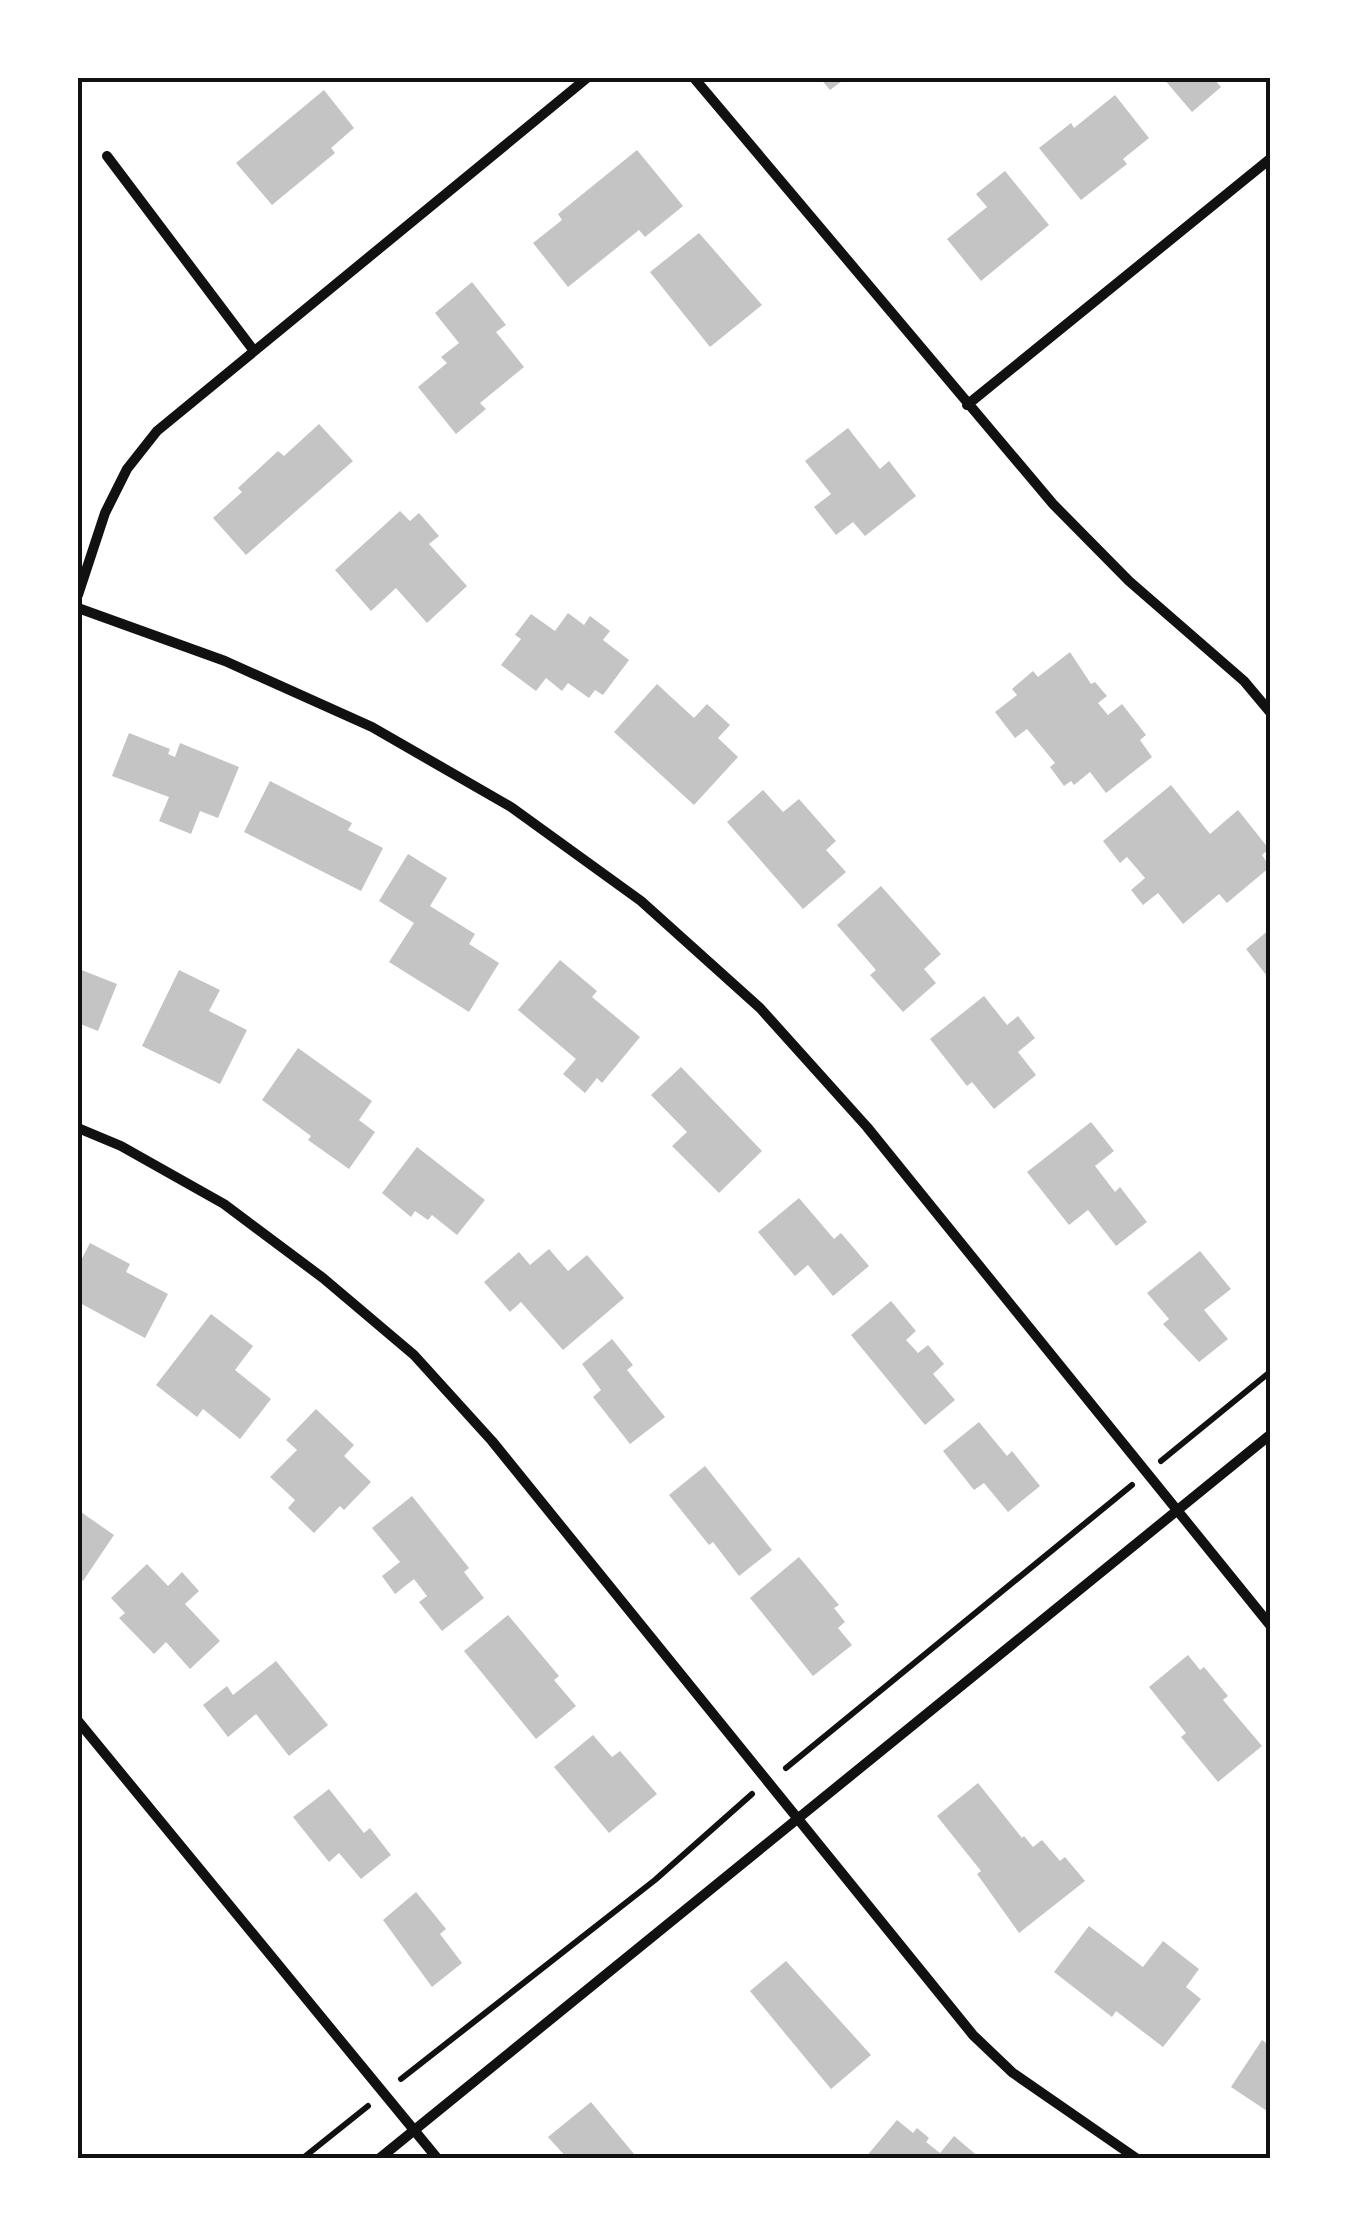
<svg xmlns="http://www.w3.org/2000/svg" width="1348" height="2236" font-family="'Open Sans',sans-serif">
	<rect width="100%" height="100%" fill="#fff"/>
	<path fill="#c4c4c4" d="M820,78H846L830,90Z
		M1163,78H1213L1221,87L1192,112Z
		M324,90L354,128L331,148L335,153L272,205L236,163Z
		M1115,95L1149,138L1123,159L1127,164L1081,200L1039,148L1071,123L1074,128Z
		M637,150L683,206L645,237L639,230L568,287L533,243L562,220L558,214Z
		M1005,171L1049,225L981,281L947,239L987,207L976,194Z
		M699,233L762,305L710,347L650,272Z
		M472,282L506,325L496,332L524,367L480,403L486,409L456,434L418,387L447,363L441,357L459,343L435,313Z
		M319,424L353,461L246,555L213,518L242,492L238,488L278,451L284,456Z
		M848,428L880,469L889,461L916,496L865,536L853,522L836,535L814,507L831,494L805,461Z
		M400,511L410,521L419,513L439,536L429,544L467,586L427,623L396,588L371,611L335,570Z
		M568,613L584,625L590,616L610,631L603,640L629,660L603,695L595,690L589,698L568,683L562,691L546,678L536,691L501,665L521,639L515,635L531,614L555,631Z
		M1070,652L1091,684L1095,682L1107,696L1098,703L1108,715L1122,704L1146,735L1140,740L1152,757L1106,793L1090,772L1074,785L1071,781L1064,786L1050,767L1055,763L1027,729L1015,738L995,712L1017,695L1012,689L1033,671L1038,677Z
		M657,684L694,718L707,704L730,725L718,738L738,757L694,805L614,732Z
		M129,733L170,749L168,754L175,757L180,743L239,767L218,818L200,811L191,834L159,821L169,797L112,776Z
		M270,781L352,823L348,830L383,848L361,891L244,832Z
		M1171,785L1210,834L1238,810L1269,849L1262,855L1270,867L1227,903L1219,894L1183,924L1158,893L1143,905L1131,890L1145,878L1127,857L1120,863L1103,841Z
		M763,790L783,812L799,799L836,841L826,850L846,872L803,909L727,822Z
		M408,854L447,878L430,906L475,934L469,944L499,963L469,1012L389,962L414,923L379,901Z
		M881,886L941,954L924,969L936,983L903,1012L870,975L876,970L837,925Z
		M1270,929V980L1246,949Z
		M78,958L82,960L79,969L117,984L98,1031L78,1023Z
		M560,960L597,991L592,997L640,1037L602,1083L597,1078L585,1093L563,1074L576,1059L518,1010Z
		M179,970L220,990L209,1011L247,1030L220,1084L142,1046Z
		M984,996L1007,1025L1018,1016L1035,1038L1018,1052L1036,1075L994,1109L972,1082L967,1086L930,1039Z
		M298,1048L372,1101L359,1120L375,1132L349,1169L308,1140L311,1136L262,1100Z
		M681,1067L762,1151L719,1193L672,1146L687,1132L651,1095Z
		M1091,1122L1114,1151L1095,1166L1115,1192L1120,1187L1147,1222L1116,1246L1088,1210L1069,1225L1027,1172Z
		M417,1147L485,1200L457,1235L432,1215L428,1220L415,1211L411,1217L382,1193Z
		M799,1198L834,1239L841,1233L869,1266L833,1296L808,1265L795,1276L758,1232Z
		M90,1243L130,1264L126,1272L168,1294L145,1338L78,1302V1266Z
		M549,1249L568,1271L587,1255L624,1298L563,1350L521,1302L510,1312L484,1282L519,1252L530,1265Z
		M1200,1251L1231,1289L1204,1310L1228,1339L1199,1362L1163,1324L1169,1319L1147,1293Z
		M891,1301L916,1331L906,1340L918,1353L928,1345L944,1364L933,1374L955,1400L925,1425L851,1335Z
		M211,1314L253,1346L235,1370L271,1399L240,1439L203,1409L197,1417L156,1385Z
		M612,1339L633,1365L627,1370L665,1417L630,1444L593,1397L601,1390L582,1364Z
		M316,1409L354,1445L344,1456L371,1482L344,1510L340,1506L314,1533L288,1508L295,1500L270,1477L297,1450L286,1440Z
		M979,1422L1007,1456L1012,1451L1040,1486L1008,1512L984,1483L974,1490L943,1451Z
		M705,1466L772,1550L739,1576L713,1542L709,1545L669,1495Z
		M412,1496L469,1568L464,1572L484,1598L442,1631L419,1602L427,1596L414,1579L395,1594L382,1576L400,1562L372,1528Z
		M78,1510L114,1535L83,1581L78,1577Z
		M799,1557L839,1605L834,1608L845,1622L838,1628L852,1645L813,1676L750,1598Z
		M147,1564L168,1586L182,1572L199,1591L185,1604L220,1641L190,1669L166,1642L154,1654L119,1618L125,1613L111,1598Z
		M508,1615L559,1676L554,1680L576,1706L536,1739L464,1651Z
		M1188,1655L1200,1670L1204,1667L1228,1696L1223,1700L1262,1746L1218,1782L1181,1737L1186,1733L1149,1687Z
		M276,1661L328,1725L289,1756L256,1714L228,1737L203,1705L227,1686L233,1695Z
		M593,1735L612,1757L620,1751L657,1794L609,1833L554,1767Z
		M978,1783L1022,1838L1024,1836L1033,1847L1042,1840L1060,1861L1065,1857L1085,1881L1019,1933L977,1874L981,1871L937,1816Z
		M329,1789L364,1833L370,1828L391,1855L361,1879L339,1853L329,1862L293,1817Z
		M416,1892L446,1929L440,1934L462,1963L432,1987L383,1920Z
		M1089,1926L1143,1967L1163,1941L1199,1969L1186,1987L1201,1999L1163,2047L1116,2011L1112,2017L1054,1972Z
		M786,1961L871,2055L831,2089L750,1991Z
		M1262,2040L1270,2046V2113L1231,2087Z
		M591,2102L634,2154L632,2158H567L548,2137Z
		M897,2120L913,2133L917,2128L929,2138L926,2142L940,2153L954,2136L980,2158H865Z"/>
	<g fill="none" stroke-linecap="round" stroke-linejoin="round">
		<path stroke="#111" stroke-width="6" d="M1161,1461L1270,1372
			M786,1768L1132,1485
			M401,2079L655,1880L752,1794
			M303,2158L368,2106"/>
		<path stroke="#111" stroke-width="10" d="M694,78L1053,504L1129,581L1244,681L1270,712
			M107,156L254,351
			M967,405L1270,159
			M78,595L105,513L127,469L157,431L587,78
			M78,608L225,661L372,727L511,807L641,901L760,1008L867,1127L1270,1625
			M78,1128L121,1146L224,1204L323,1278L414,1355L492,1441L973,2035L1013,2073L1136,2158
			M78,1721L437,2158
			M380,2158L1270,1435"/>
	</g>
	<rect width="1348" height="2236" fill="none" stroke="#ffffff" stroke-width="160"/>
	<rect x="80" y="80" width="1188" height="2076" fill="none" stroke="#111" stroke-width="4"/>
</svg>
